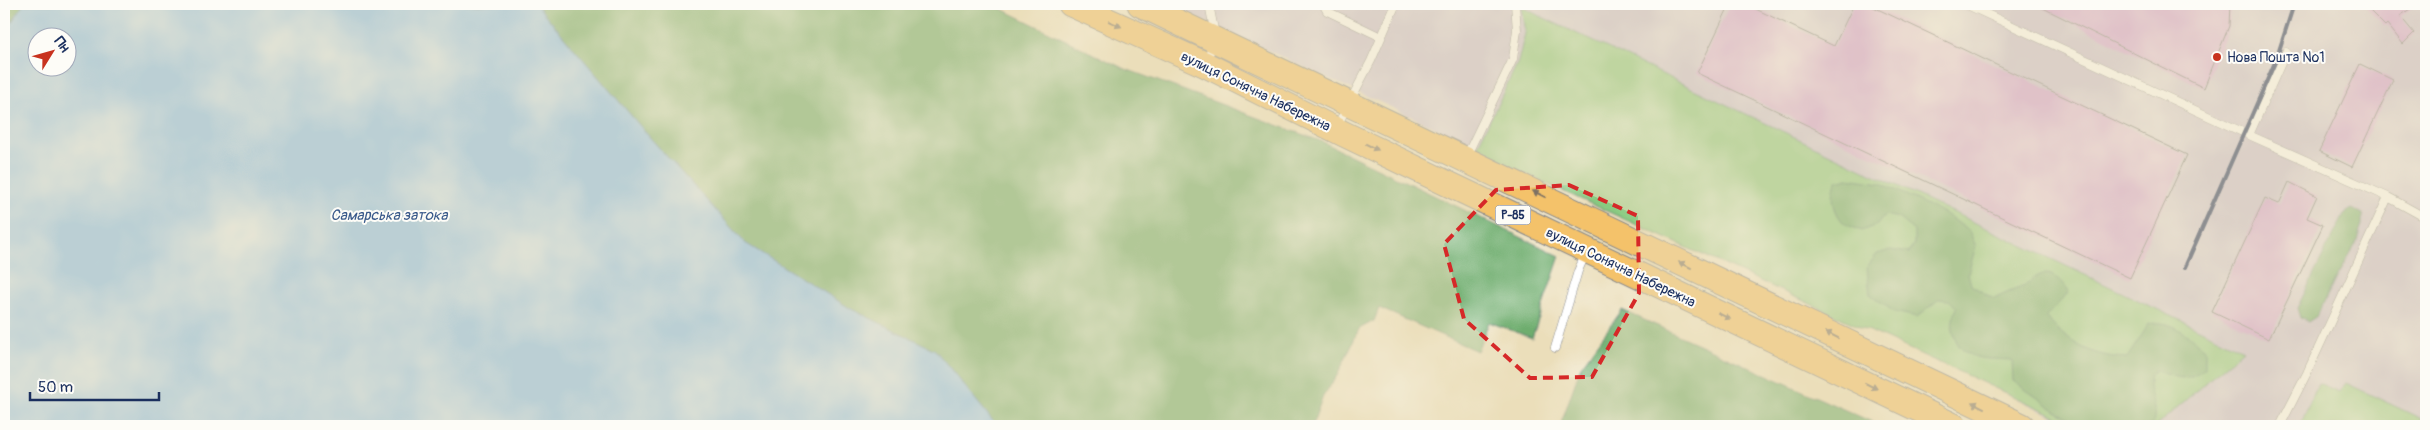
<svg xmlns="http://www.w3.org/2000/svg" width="2430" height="430" font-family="Pangolin,sans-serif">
	<rect width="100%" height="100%" fill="#fdfcf7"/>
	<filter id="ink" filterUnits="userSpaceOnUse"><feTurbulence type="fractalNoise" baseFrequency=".02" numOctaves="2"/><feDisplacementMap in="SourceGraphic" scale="10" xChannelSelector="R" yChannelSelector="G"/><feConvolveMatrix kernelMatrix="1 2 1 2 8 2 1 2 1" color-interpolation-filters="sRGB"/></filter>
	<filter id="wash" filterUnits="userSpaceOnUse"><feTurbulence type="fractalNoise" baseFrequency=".0096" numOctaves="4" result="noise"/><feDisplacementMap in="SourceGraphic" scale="20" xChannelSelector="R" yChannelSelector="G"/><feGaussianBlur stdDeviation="1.12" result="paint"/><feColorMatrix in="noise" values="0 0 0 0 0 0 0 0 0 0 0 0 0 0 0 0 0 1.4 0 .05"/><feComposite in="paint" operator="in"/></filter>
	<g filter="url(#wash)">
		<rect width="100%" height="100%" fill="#ebdeba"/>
		<path fill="#c9bfd7" d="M1167,4H2426V426H2073L1877,332Z"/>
		<path fill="#89c980" stroke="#527c6f" d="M1521,7L2243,350L2156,426H2078L1475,151L1518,62L1525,33Z
			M2318,383L2339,392L2346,383L2426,421V426H2300Z"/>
		<path fill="#6ead6e" stroke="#446e66" d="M4,4H24L4,33Z
			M536,4H992L1123,68L1323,142L1560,256L1532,338L1489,322L1477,351L1379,308L1374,321L1359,329L1338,374L1322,398L1312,426H997L935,350L851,309L745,243L651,139Z
			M1848,178L1881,183L1946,214L1969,231L1976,246L1968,273L1971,285L1994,299C2005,293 2015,290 2026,285C2031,283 2033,278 2038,276C2052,269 2062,282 2069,292L2046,317C2067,343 2093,357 2127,358L2149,324C2171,318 2189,336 2205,349V368C2184,383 2180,378 2156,371L2150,375C2145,395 2160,403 2152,426H2089L2079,423L2061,414L2013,381L2012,360C1990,358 1965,363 1955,338C1951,326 1952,319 1957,308L1949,300L1939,299L1917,317L1894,312L1870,294L1867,267L1877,254L1891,250L1909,253L1914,244V231L1898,218L1885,215L1877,225L1861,231C1856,228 1847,226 1843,222C1833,211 1830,194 1837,181Z
			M2352,209L2362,214V225L2356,244L2337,276L2317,316L2308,322L2300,318L2297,308L2344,214Z
			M1622,310L1881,426H1560L1581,366Z"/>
		<path fill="#81bdf4" stroke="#4e76a9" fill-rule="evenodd" d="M24,4H536L651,139L745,243L851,309L935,350L997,426H4V33ZM38,38H68V68H38Z"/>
		<g id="blocks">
			<path fill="#d29fda" d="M1730,4H1745L1834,46L1854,4H1867L2187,155L2130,278L1697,73Z
				M2035,4H2230L2229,26L2204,88Z
				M2363,4H2417L2400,16L2414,33L2403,44L2387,24L2385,26Z
				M2360,64L2393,80L2352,167L2319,151Z
				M2289,182L2317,196L2307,218L2323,225L2269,339L2212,312L2265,198L2279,204Z"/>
		</g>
	</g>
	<g filter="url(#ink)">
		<use href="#blocks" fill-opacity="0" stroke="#83868c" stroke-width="1"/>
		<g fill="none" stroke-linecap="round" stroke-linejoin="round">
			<g stroke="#83868c" stroke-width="9">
				<path id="lane" d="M1323,4L1327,11L1381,37
					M1965,4L2249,135
					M2286,52L2249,135L2388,197
					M1205,62L1216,40L1209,4
					M1336,128L1371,61L1396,4
					M1466,157L1513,59L1517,30L1515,4
					M1555,348L1578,271L1586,253
					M2280,426L2307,373L2388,197L2426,218"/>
			</g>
			<g stroke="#83868c" stroke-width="27">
				<path id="primary" d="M1071,4L1204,64L1344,134L1954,426
					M1140,4L2022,426"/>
			</g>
			<use href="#lane" stroke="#fff" stroke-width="8"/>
			<use href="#primary" stroke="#f4c26a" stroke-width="25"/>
			<path stroke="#1b2f5e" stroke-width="4" d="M2185,267L2276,60L2294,4"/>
		</g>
		<defs><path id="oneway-solid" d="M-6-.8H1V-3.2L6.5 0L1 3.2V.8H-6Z" transform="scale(1.25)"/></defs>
		<g fill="#7d7163">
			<use href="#oneway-solid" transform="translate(1115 24) rotate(24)"/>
			<use href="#oneway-solid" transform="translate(1372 147) rotate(26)"/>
			<use href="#oneway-solid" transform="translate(1539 194) rotate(-154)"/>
			<use href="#oneway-solid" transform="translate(1685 265) rotate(-154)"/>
			<use href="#oneway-solid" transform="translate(1724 316) rotate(26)"/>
			<use href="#oneway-solid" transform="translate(1832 335) rotate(-154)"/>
			<use href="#oneway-solid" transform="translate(1871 386) rotate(26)"/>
			<use href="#oneway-solid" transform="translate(1978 405) rotate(-154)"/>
		</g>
	</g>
	<path d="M0 0H2430V430H0ZM1569,185L1638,216L1639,293L1592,377L1530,378L1464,319L1444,244L1496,190Z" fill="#ebdeba" fill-opacity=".55" fill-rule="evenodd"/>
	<path fill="none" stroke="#d62828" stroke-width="4" stroke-dasharray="10 6" stroke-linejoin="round" d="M1569,185L1638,216L1639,293L1592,377L1530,378L1464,319L1444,244L1496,190Z"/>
	<circle fill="#c8321e" stroke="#fdfcf7" stroke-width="2" cx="2217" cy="57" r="5"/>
	<g text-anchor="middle" stroke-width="4" stroke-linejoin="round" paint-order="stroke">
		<rect fill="#fdfcf7" stroke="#5f6c8c" stroke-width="1" x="1495.5" y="205.5" width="35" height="19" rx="4"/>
		<g font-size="12" font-weight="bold" fill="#1b2f5e">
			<text x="1513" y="219">Р-85</text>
		</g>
		<g font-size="14" fill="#1b2f5e" stroke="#fdfcf7" text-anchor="start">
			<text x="2227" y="62">Нова Пошта №1</text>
		</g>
		<g font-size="14" fill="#1b2f5e" stroke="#fdfcf7">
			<text transform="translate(1256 91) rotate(26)" y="5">вулиця Сонячна Набережна</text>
			<text transform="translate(1621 267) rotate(26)" y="5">вулиця Сонячна Набережна</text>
		</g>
		<g font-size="15" font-style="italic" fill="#3a5a8b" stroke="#fdfcf7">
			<text x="389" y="220">Самарська затока</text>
		</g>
	</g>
	<rect width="2430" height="430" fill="none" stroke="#fdfcf7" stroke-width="20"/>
	<g transform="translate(52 52) rotate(53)"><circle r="24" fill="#fdfcf7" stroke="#a3aaba"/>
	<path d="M0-4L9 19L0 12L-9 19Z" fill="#c8321e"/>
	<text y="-8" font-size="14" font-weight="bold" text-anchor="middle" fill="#1b2f5e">Пн</text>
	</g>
	<path d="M30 392v8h129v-8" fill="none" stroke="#1b2f5e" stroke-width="2.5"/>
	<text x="38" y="392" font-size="15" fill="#1b2f5e" stroke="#fdfcf7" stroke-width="4" paint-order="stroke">50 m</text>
</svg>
